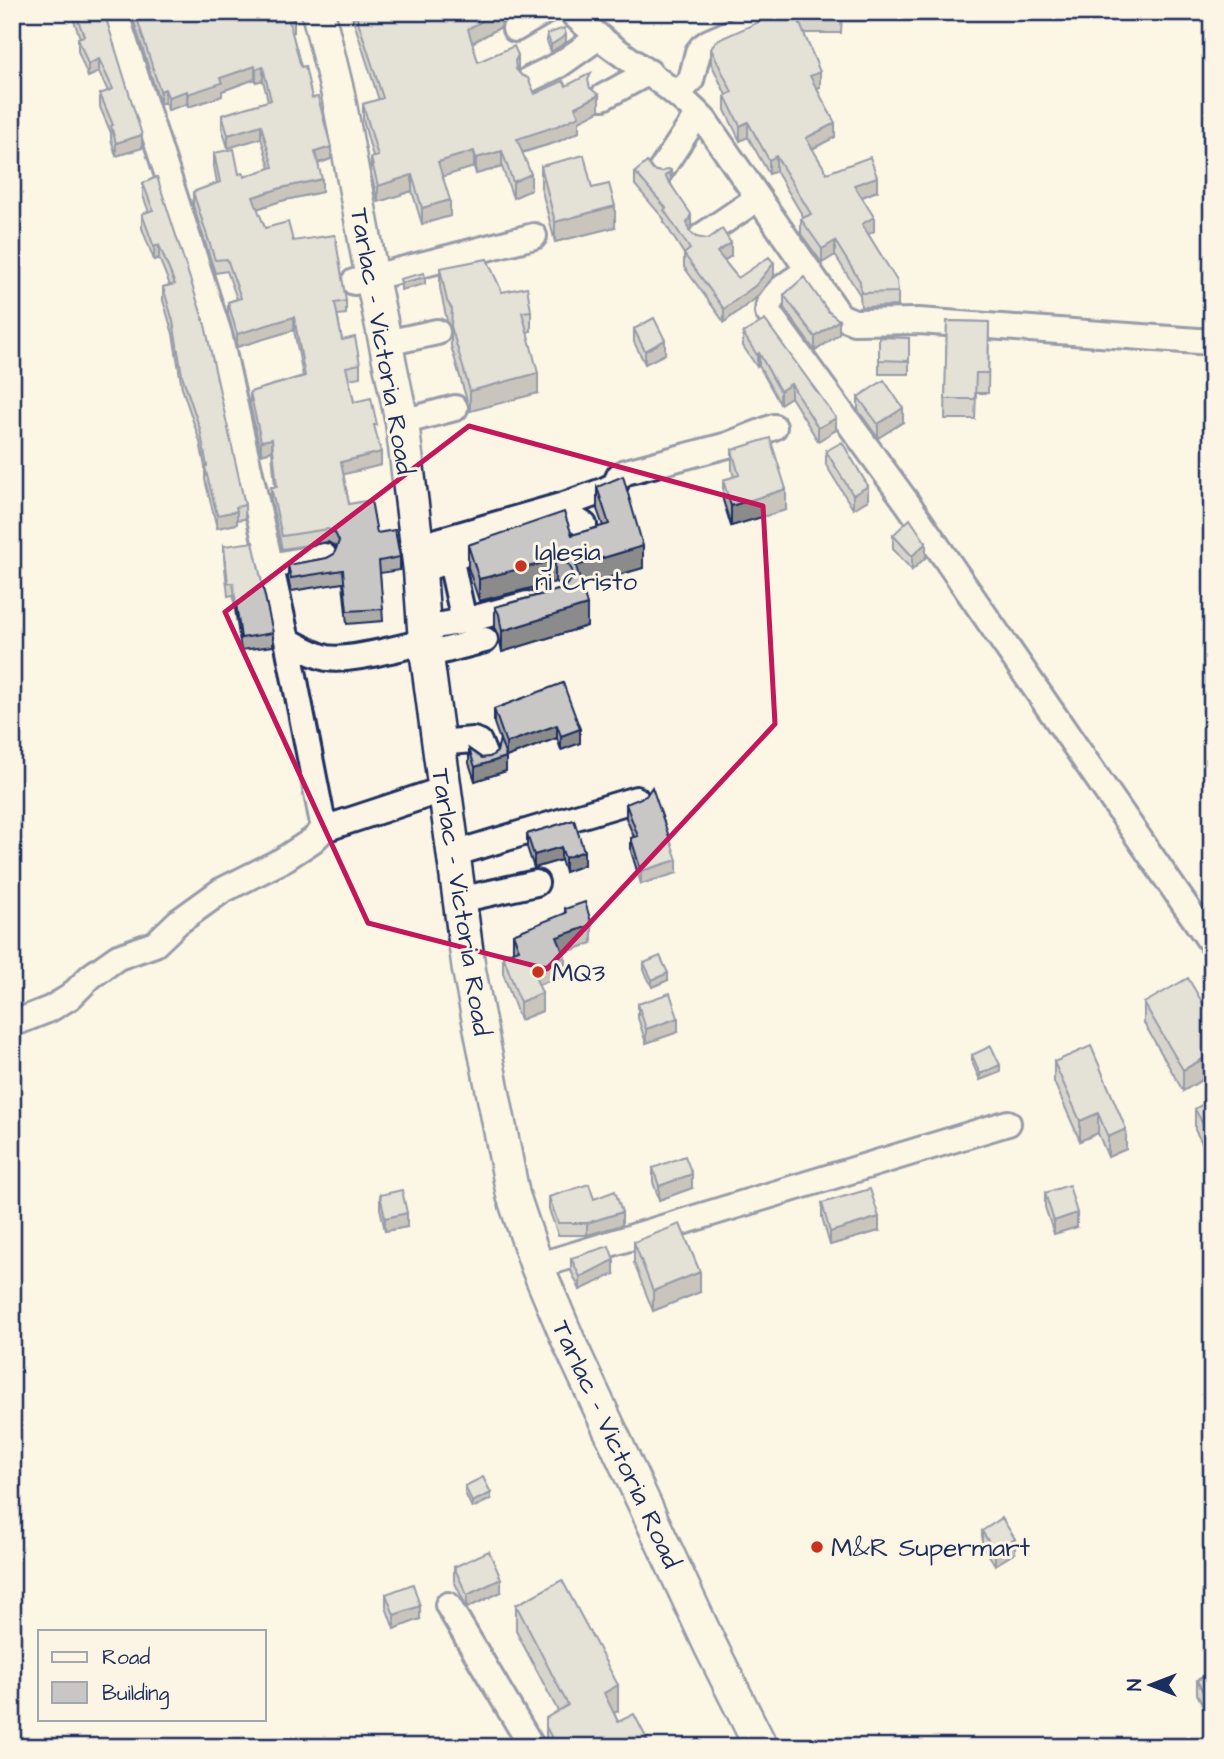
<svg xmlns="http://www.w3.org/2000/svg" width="1224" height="1759" font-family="'Architects Daughter',sans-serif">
	<rect width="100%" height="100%" fill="#fcf5e5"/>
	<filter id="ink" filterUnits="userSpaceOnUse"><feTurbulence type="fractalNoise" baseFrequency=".0143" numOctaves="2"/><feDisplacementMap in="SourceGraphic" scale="14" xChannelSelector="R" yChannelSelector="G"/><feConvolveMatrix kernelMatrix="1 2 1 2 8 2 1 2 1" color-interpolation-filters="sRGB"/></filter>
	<g filter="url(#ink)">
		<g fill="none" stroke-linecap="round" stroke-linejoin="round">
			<g stroke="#1b2f5e" stroke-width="30">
				<path id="minor" d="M115,12L219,334L287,640L324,829L445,789
					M571,12C583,23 595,34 608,44C643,70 675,89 705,121L840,316L854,322L919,321L1212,342
					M515,29L544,12
					M530,79L559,65L599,37
					M678,94L691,80L698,52L702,47L709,42L753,23
					M603,97L649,72
					M661,170L698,114
					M702,236L758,198
					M808,270C795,280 767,293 768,312L908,504L1212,944
					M354,282L534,236
					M386,343L437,332
					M402,422L455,408
					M545,523C561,518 570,514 584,525
					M417,547L564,505L605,490L615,485L619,476L626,472L728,445L774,427
					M450,557L464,621
					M271,566L324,556
					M420,571L498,540
					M425,628L464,621L527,604
					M287,640C300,647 313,655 327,658C349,662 401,647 425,642
					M427,655L485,640
					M438,743L473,740L479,742L485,757
					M453,854L636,799
					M459,900L536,883
					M12,1024L50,1009L70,997L91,976L118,957L155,944L178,922L221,891L281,861L313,840L324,829
					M537,1266L1008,1123
					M448,1605L532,1747"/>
			</g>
			<g stroke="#1b2f5e" stroke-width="37">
				<path id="major" d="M318,12L338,94L372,278L402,422L420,571L425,642L469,970L513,1195L537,1266L569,1342L710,1645L761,1747"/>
			</g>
			<use href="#minor" stroke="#fcf5e5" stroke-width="24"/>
			<use href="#major" stroke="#fcf5e5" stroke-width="32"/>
		</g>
		<path fill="#acabaa" stroke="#1b2f5e" stroke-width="2" d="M66,12H104L142,148L116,156L111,139V133L100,107V94L108,91L99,72L88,77L78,51V38H80L72,15L68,16Z
			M131,12H292L294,32L292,33L301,67L331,159L318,164L322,192L281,201L257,209L265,228L293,241L346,301V314L337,315L342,340L360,364V377L349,379L354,402L377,437L381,465L343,474L349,504L400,557V570L380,573L383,621L347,624L343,583L291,591L288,578V565L327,558L334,554L336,549L335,546L328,542L282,549L271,500V487H275L272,451L261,454L250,405V392L303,376L294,330L237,347L228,314V302L237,299L227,271L215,273L193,205V192L217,183L214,166V153L239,174L244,177L270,168L261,138L228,148L222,128V115L268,101L263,80L256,82L255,79L222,91V96L188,107L187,104L168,110L165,102L160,104Z
			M353,12H514L502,21L501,27L472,43L478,62L518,71L535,94L566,86L591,88L599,111L579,121V132L557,142L522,153L531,190L513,198L502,167L476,174L474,167L443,176L450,216L422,224L412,191L378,202L371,174V158L373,157L363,120V104L379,100L353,19Z
			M763,12H842L841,33H804L820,87L817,88L835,137L812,149L827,173L877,191L862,197L874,231L868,234L898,292V306L861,307L860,295L835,255L822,263L801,234V219L804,218L776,171L769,174L748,137L740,141L725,110V96L726,95L711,63V49L759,22L765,17Z
			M547,34L566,42L551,52L547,41Z
			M541,166L615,227L555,242L541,187Z
			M653,170L671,184L691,227L689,231L696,237L731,256L724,261L738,278L774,276L756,298L724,322L684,267V254L664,222V219L635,185V172Z
			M157,177L245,505V519L237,520V524L217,528L205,480V467L200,442L182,388L173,334L163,300V287L170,285L159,258L154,260L142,228V214L149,212L143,196V183Z
			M440,268L502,292L531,311V331L527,332L538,393L470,411L451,346V329L447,321L440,288Z
			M784,295L839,334L815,351L784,308Z
			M947,321L989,322L988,393H976L975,419H945Z
			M634,329L665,354L645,364L634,342Z
			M743,333L836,430L818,441L791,397L780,404L759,366L757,367L743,346Z
			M879,337L909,338V374H879Z
			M858,397L903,422L878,438L858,410Z
			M732,450L786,510L731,526L723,500V480L734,477L732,470Z
			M826,451L868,500L853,509L826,465Z
			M597,487L643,568L582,586L587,626L502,652L499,636L495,628V607L562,589L567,585L555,582L479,601L468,567V545L572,535L603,526L597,509Z
			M893,535L926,557L912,570L893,549Z
			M224,546L273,633V646L241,650L233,595L228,596L224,558Z
			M563,683L580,743L561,750L557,738L506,757V771L475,781L469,763V749L482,758L490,757L497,752L500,740L494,723V709Z
			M626,804L677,873L641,884L631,851V838L634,837L626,818Z
			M574,820L584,865L565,872L561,860L534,868L527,847V834Z
			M565,909L592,943L563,953L565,975L538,985L542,1011L520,1020L503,973V955L513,951V934L565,914Z
			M644,963L668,980L652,987L644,970Z
			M1144,1003L1212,1019V1074L1183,1091L1144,1023Z
			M638,1004L678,1032L646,1043L638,1018Z
			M972,1055L1000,1072L980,1080L972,1062Z
			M1054,1062L1126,1149L1108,1157L1098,1133L1080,1141L1054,1082Z
			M1212,1099V1161L1195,1130V1109Z
			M653,1168L692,1188L659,1200L653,1182Z
			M1045,1193L1077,1227L1054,1234L1045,1207Z
			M380,1195L407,1227L385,1231L380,1208Z
			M549,1197L594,1199L622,1225L587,1235H558L549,1209Z
			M822,1203L879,1231L830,1245L822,1217Z
			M634,1242L700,1292L653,1311L634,1263Z
			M571,1258L614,1274L580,1290L571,1271Z
			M465,1486L491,1499L472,1508L465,1493Z
			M982,1531L1015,1553L995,1565L982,1544Z
			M454,1567L501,1592L467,1608L454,1581Z
			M386,1594L420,1619L394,1629L386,1607Z
			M516,1605L618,1711L614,1713L618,1722L651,1747H546V1718L558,1711L516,1631Z
			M1212,1673V1714L1208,1716L1197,1694V1680Z"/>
		<path fill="#8c8b8b" stroke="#1b2f5e" stroke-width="2" d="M498,12H514L502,21L501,27L468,45V29Z
			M294,20V32L289,34V21Z
			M566,35V42L551,52V45Z
			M518,55V71L515,77V61Z
			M99,59V72L88,77V64Z
			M255,66V79L222,91V96L188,107V94L220,78Z
			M263,67V80L256,82V69Z
			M820,72V87L810,90V76Z
			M165,89V102L160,104V91Z
			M187,91V104L168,110V97Z
			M599,95V111L579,121V132L557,142L517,154V139Z
			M748,122V137L740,141V126Z
			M835,123V137L806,152V138Z
			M261,125V138L228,148V135Z
			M142,135V148L116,156V143Z
			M331,147V159L315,164V152Z
			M474,151V167L438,178V162Z
			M502,151V167L476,174V158Z
			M776,156V171L769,174V160Z
			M671,171V184L665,176Z
			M531,174V190L513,198V182Z
			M412,175V191L378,202V186Z
			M877,177V191L854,200V185Z
			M322,179V192L281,201L253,210V197L281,188Z
			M450,200V216L422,224V208Z
			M615,206V227L555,242V222Z
			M691,214V227L687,236V223Z
			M874,217V231L862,238V224Z
			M835,241V255L822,263V249Z
			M731,243V256L717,265V252Z
			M159,245V258L154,260V247Z
			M774,263V276L756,298L724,322V309Z
			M425,277V284L401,290V283Z
			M294,317V330L237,347V334Z
			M839,320V334L815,351V337Z
			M665,340V354L645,364V351Z
			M759,353V366L757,367V355Z
			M538,373V393L470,411V391Z
			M791,384V397L780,404V391Z
			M903,408V422L878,438V424Z
			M836,418V430L818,441V428Z
			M272,439V451L261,454V441Z
			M381,452V465L341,475V462Z
			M868,486V500L853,509V495Z
			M786,489V510L731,526V506Z
			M237,511V524L217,528V515Z
			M926,543V557L912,570V556Z
			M643,546V568L576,587V566Z
			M555,560V582L479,601V579Z
			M587,605V626L502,652V631Z
			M557,725V738L506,757V743Z
			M580,729V743L561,750V736Z
			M506,757V771L475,781V767Z
			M561,847V860L534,868V855Z
			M584,851V865L565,872V858Z
			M677,860V873L641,884V871Z
			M592,925V943L557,955V937Z
			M565,957V975L532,987V969Z
			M668,973V980L652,987V980Z
			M542,993V1011L520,1020V1002Z
			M678,1018V1032L646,1043V1029Z
			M1212,1054V1074L1183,1091V1070Z
			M1000,1065V1072L980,1080V1074Z
			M1098,1113V1133L1080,1141V1121Z
			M1126,1129V1149L1108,1157V1137Z
			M692,1174V1188L659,1200V1186Z
			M622,1212V1225L587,1235V1223Z
			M407,1213V1227L385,1231V1218Z
			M1077,1213V1227L1054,1234V1221Z
			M879,1217V1231L830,1245V1232Z
			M614,1260V1274L580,1290V1277Z
			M700,1272V1292L653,1311V1291Z
			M491,1493V1499L472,1508V1502Z
			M1015,1539V1553L995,1565V1552Z
			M501,1579V1592L467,1608V1595Z
			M420,1606V1619L394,1629V1615Z
			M618,1685V1711L604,1718V1693Z
			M1212,1700V1714L1208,1716V1702Z"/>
		<path fill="#c8c7c6" stroke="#1b2f5e" stroke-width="2" d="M75,12H104L142,135L116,143L111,126L113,125L100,94L113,89L99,59L88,64L78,38L84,36Z
			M135,12H292L294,20L289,21L301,67L305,66L312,98L318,97L331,147L315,152L322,179L281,188L253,197L265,228L288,222L293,241L335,235L346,301L335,303L342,340L355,337L360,364L346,367L354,402L371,398L377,425H374L381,452L341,462L349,504L371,500L377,533L395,530L400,557L379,561L383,609L347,611L343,570L291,578L288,565L327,558L334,554L339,541L335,533L328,529L282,536L271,487H277L272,439L261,441L250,392L305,376L294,317L237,334L228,302L241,298L227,259L215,260L193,192L220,182L214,153L234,149L239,174L243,173L244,177L273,167L261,125L228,135L222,115L271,100L263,67L256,69L255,66L220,78L222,83L188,94L187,91L168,97L165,89L160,91Z
			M355,12H498L468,29L478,62L514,46L518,55L515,61L516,69L521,75L528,78L535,94L563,81L566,86L591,73L588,80L590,88L599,95L575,107L579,116L557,126L517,139L531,174L513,182L502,151L476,158L474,151L438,162L450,200L422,208L412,175L378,186L371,158L378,156L363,104L383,98Z
			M766,12H841V18L798,19L820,72L810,76L835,123L806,138L827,173L870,157L877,177L854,185L874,217L862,224L897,281L898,292L861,293L860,281L835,241L822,249L801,219L811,214L776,156L769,160L748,122L740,126L725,96L732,92L711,49L716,41L759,22L765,17Z
			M564,28L566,35L551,45L547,34Z
			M584,155L592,188L609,184L615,206L555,222L541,166Z
			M647,162L653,170L661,172L669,169L671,171L665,176L691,214L687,223L689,231L696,237L708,239L722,229L731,243L717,252L738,278L769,257L774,263L756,285L724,309L684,254L690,249L664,210L666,208L635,172Z
			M157,177L205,325L245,505L236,507L237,511L217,515L205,467L207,466L200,429L182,375L173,321L163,287L175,284L159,245L154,247L142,214L153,210L143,183Z
			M487,259L502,292L527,287L531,311L522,312L538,373L470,391L451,326L452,309L447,301L440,268Z
			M424,273L425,277L401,283L400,279Z
			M804,277L828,311L839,320L815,337L784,295Z
			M654,318L665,340L645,351L634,329Z
			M765,320L836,418L818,428L791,384L780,391L759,353L757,355L743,333Z
			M947,321L989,322L988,373H976L975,399H945Z
			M879,337L909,338V361L879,360Z
			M884,380L903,408L878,424L858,397Z
			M770,438L786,489L731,506L723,480L739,475L732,450Z
			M842,442L868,486L853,495L826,451Z
			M623,476L643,546L576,566L587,605L502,631L499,614L495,607L562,589L572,579V570L568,564L555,560L479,579L468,545L564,512L572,535L609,524L597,487Z
			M910,519L926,543L912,556L893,535Z
			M253,542L273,633L241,638L233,583H228L224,546Z
			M563,683L580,729L561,736L557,725L506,743L494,709Z
			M500,739L506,757L475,767L469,749L482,758L490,757L497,752Z
			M652,787L677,860L641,871L631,838L638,836L626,804L646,796Z
			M574,820L584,851L565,858L561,847L534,855L527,834Z
			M585,902L592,925L557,937L565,957L532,969L542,993L520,1002L503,955L519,949L513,934L566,913L565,909Z
			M660,956L668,973L652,980L644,963Z
			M1188,978L1212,1019V1054L1183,1070L1144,1003Z
			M670,993L678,1018L646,1029L638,1004Z
			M991,1046L1000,1065L980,1074L972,1055Z
			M1091,1046L1126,1129L1108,1137L1098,1113L1080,1121L1054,1062Z
			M1212,1099V1141L1195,1109Z
			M685,1156L692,1174L659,1186L653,1168Z
			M589,1184L594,1199L615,1191L622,1212L587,1223H558L549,1197Z
			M1069,1185L1077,1213L1054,1221L1045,1193Z
			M870,1189L879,1217L830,1232L822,1203Z
			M402,1190L407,1213L385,1218L380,1195Z
			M680,1224L700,1272L653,1291L634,1242Z
			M609,1246L614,1260L580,1277L571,1258Z
			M483,1477L491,1493L472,1502L465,1486Z
			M1002,1518L1015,1539L995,1552L982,1531Z
			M489,1551L501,1579L467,1595L454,1567Z
			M562,1580L618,1685L604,1693L618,1722L634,1714L651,1747H588L586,1744L582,1747H556L550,1739L552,1738L546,1727V1718L568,1705L516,1605Z
			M413,1584L420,1606L394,1615L386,1594Z
			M1212,1673V1700L1208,1702L1197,1680Z"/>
	</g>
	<path d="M0 0H1224V1759H0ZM469,426L763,506L775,724L547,969L368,923L225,612Z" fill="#fcf5e5" fill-opacity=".55" fill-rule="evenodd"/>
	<path fill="none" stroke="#c2185b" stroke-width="5" stroke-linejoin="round" d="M469,426L763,506L775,724L547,969L368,923L225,612Z"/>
	<g fill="#c8321e" stroke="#fcf5e5" stroke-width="2.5">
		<circle cx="521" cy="566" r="7"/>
		<circle cx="538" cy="972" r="7"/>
		<circle cx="817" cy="1547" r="7"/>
	</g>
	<g text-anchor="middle" stroke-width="6" stroke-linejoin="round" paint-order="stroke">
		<g font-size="26" fill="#1b2f5e" stroke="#fcf5e5">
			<text transform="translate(383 341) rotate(80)" y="9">Tarlac - Victoria Road</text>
			<text transform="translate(462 902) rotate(81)" y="9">Tarlac - Victoria Road</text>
			<text transform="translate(617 1444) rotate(65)" y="9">Tarlac - Victoria Road</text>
		</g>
		<g font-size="26" fill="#1b2f5e" stroke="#fcf5e5" text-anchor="start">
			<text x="535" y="560">Iglesia<tspan x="535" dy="30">ni Cristo</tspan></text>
			<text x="552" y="981">MQ3</text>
			<text x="831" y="1556">M&amp;R Supermart</text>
		</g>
	</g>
	<rect width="1224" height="1759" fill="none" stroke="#fcf5e5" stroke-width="42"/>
	<rect x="21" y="21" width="1182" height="1717" fill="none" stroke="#1b2f5e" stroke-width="2.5" filter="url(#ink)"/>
	<rect x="38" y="1630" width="228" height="91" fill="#fcf5e5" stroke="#a2a6af" stroke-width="2"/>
	<rect x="52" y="1652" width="35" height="10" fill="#fcf5e5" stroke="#a2a6af" stroke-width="2"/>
	<text x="102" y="1664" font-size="21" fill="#1b2f5e">Road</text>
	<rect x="52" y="1682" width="35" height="21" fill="#c8c7c6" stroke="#a2a6af" stroke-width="2"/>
	<text x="102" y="1700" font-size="21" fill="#1b2f5e">Building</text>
	<g transform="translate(1151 1685) rotate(270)" stroke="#fcf5e5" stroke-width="5" paint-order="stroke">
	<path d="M0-5L12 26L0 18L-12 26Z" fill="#1b2f5e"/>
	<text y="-10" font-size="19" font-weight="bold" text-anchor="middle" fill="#1b2f5e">N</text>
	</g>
</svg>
